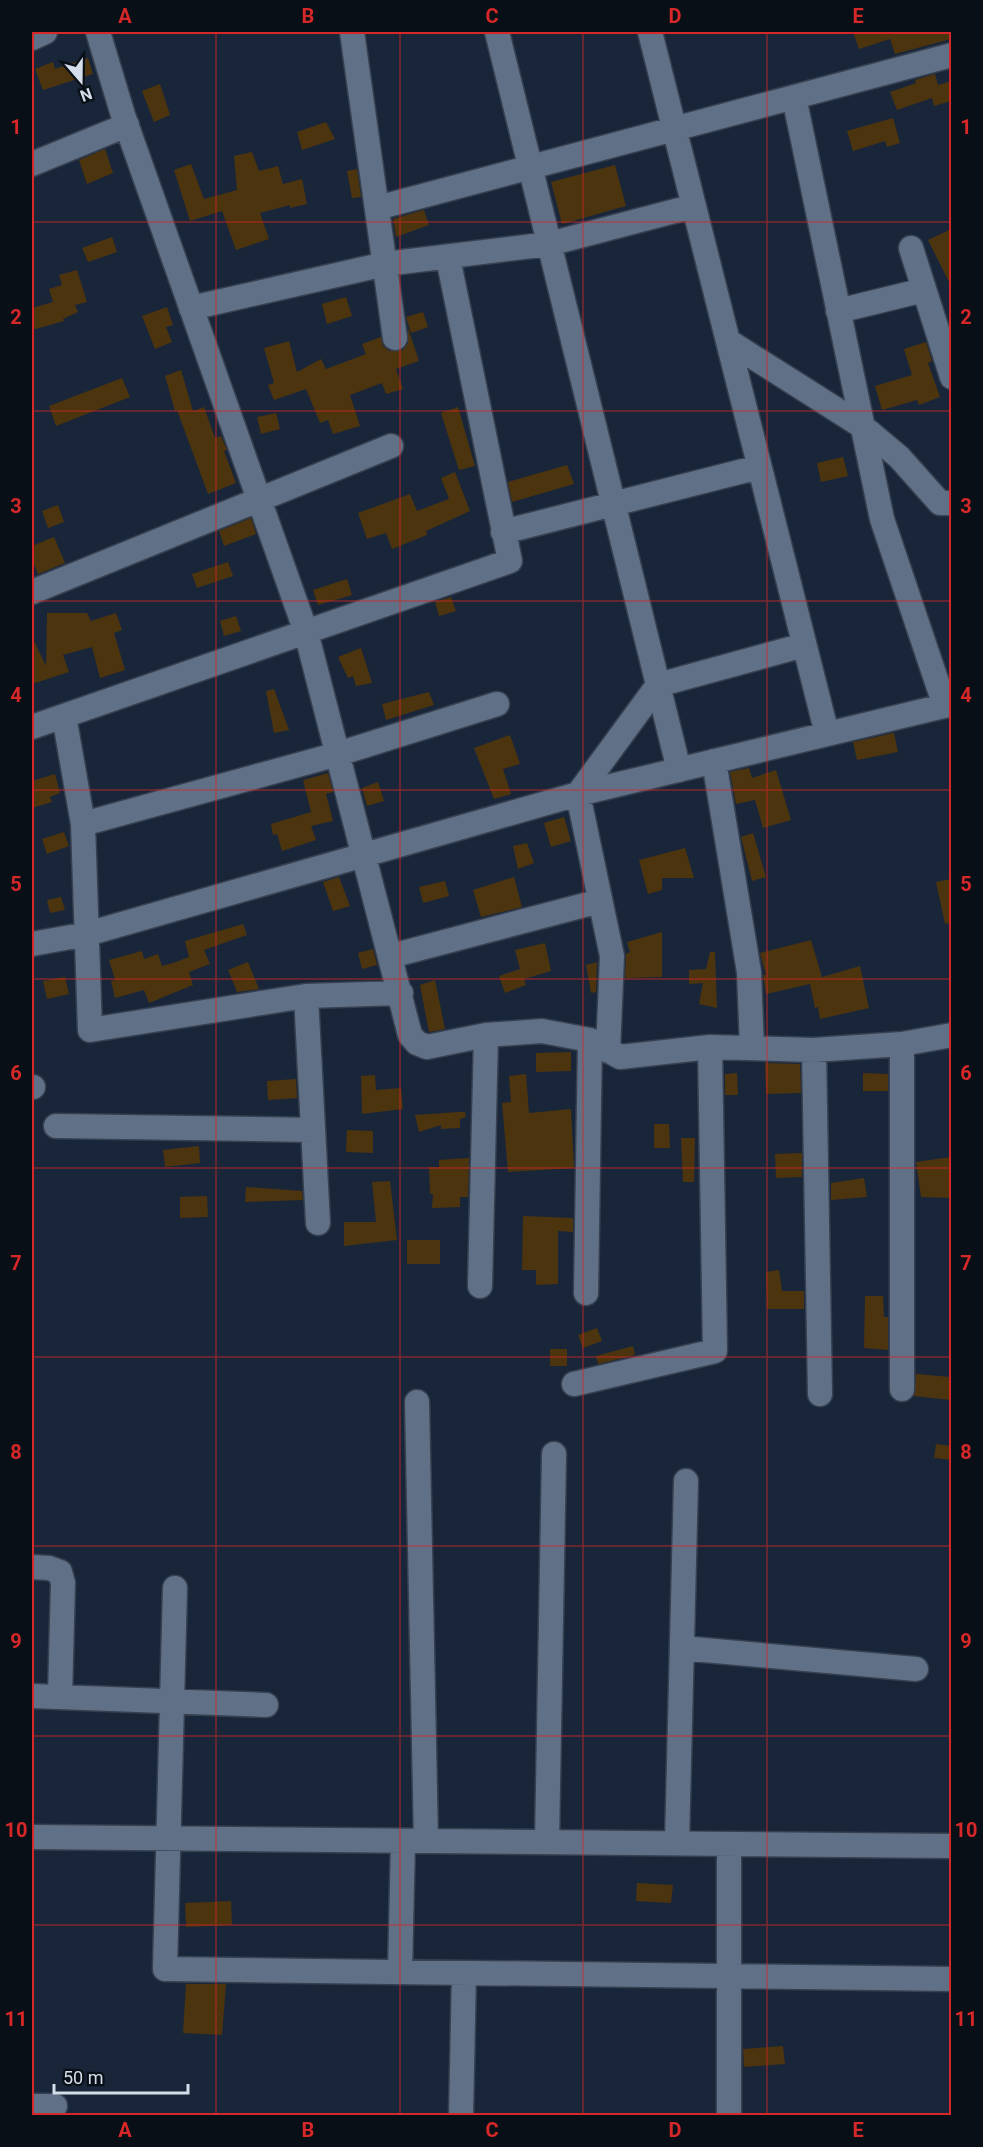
<svg xmlns="http://www.w3.org/2000/svg" width="983" height="2147" font-family="Roboto,sans-serif">
	<rect width="100%" height="100%" fill="#192639"/>
	<path fill="#4c340f" d="M853,32H951V39L895,54L890,39L859,49Z
		M88,58L93,74L43,90L35,69L53,62L55,69Z
		M935,74L938,85L951,81V101L934,106L932,98L897,110L890,92L916,83L915,80Z
		M160,84L170,115L154,122L142,91Z
		M893,118L900,143L887,147L885,141L853,151L847,131Z
		M326,122L335,139L302,150L297,132Z
		M105,149L113,173L87,184L79,160Z
		M252,152L259,171L278,166L283,184L302,179L307,204L290,208V205L260,213L269,239L236,250L222,211L190,221L174,170L191,164L204,199L237,190L234,156Z
		M615,165L626,206L562,224L551,182Z
		M357,169L361,197L352,198L347,171Z
		M424,210L429,225L396,237L393,219Z
		M951,229V286L928,240Z
		M112,237L117,252L88,262L82,248Z
		M77,270L87,302L75,305L78,312L63,319L64,321L32,330V308L53,302L49,289L62,285L59,275Z
		M346,297L352,316L327,324L322,304Z
		M167,307L173,325L166,327L172,342L155,349L142,316Z
		M423,312L428,327L411,333L406,317Z
		M408,328L419,361L396,369L403,389L386,394L382,383L350,395L360,426L333,434L328,420L320,423L306,389L274,400L268,385L274,383L264,348L289,341L297,372L321,359L326,369L366,354L362,344L381,337L383,346L389,351L403,350L408,343Z
		M926,342L932,361L928,363L940,397L919,405L917,400L882,410L875,386L912,375L904,349Z
		M181,370L193,411L204,407L215,438L221,436L227,450L224,451L236,483L208,494L177,410L175,411L165,376Z
		M122,378L130,397L56,426L49,406Z
		M458,407L475,466L459,470L441,413Z
		M276,413L280,429L261,434L257,417Z
		M843,457L848,476L821,482L817,463Z
		M567,465L574,484L512,502L508,482Z
		M455,472L470,511L426,531L427,535L392,549L386,533L367,539L358,513L410,494L417,511L449,499L441,478Z
		M58,505L64,522L48,528L42,511Z
		M251,518L256,534L224,546L219,531Z
		M54,537L65,563L38,574L32,559V546Z
		M228,562L233,576L197,588L192,574Z
		M347,579L352,595L318,605L313,590Z
		M451,597L456,611L439,616L435,602Z
		M47,613H87L91,621L116,613L122,630L114,633L125,670L100,678L92,647L63,655L69,672L32,684V637L46,666Z
		M236,616L241,631L224,636L220,621Z
		M361,648L372,683L356,686L353,676L348,678L338,657Z
		M274,689L289,730L274,733L266,691Z
		M429,692L434,705L386,720L382,704Z
		M894,733L898,752L857,760L853,742Z
		M510,735L520,764L503,769L511,794L494,799L474,748Z
		M749,768L752,778L776,770L791,820L763,828L755,800L736,804L730,772Z
		M328,773L333,792L326,794L333,821L311,826L316,840L282,851L277,834L273,835L271,824L311,812L303,780Z
		M55,774L60,793L50,797L52,802L32,808V781Z
		M378,782L384,801L367,806L362,788Z
		M564,817L571,841L551,847L544,823Z
		M64,832L69,846L47,854L42,839Z
		M753,833L766,877L752,881L741,837Z
		M527,843L534,863L518,869L513,846Z
		M685,848L694,878H662V890L648,894L639,860Z
		M339,877L350,906L333,911L323,882Z
		M514,877L522,907L481,917L473,890Z
		M951,879V923L945,924L936,882Z
		M445,881L449,896L423,903L419,887Z
		M61,897L65,910L50,913L47,900Z
		M243,924L247,935L204,950L210,964L189,972L193,985L149,1003L144,990L115,998L111,981L115,980L109,960L142,951L144,959L158,954L162,966L176,962L189,957L185,941Z
		M662,932V977L625,978L626,954L630,952L627,942Z
		M811,940L822,977L860,966L869,1008L820,1019L818,1007L815,1008L810,984L766,994L763,975H766L760,953Z
		M545,943L551,971L524,979L526,985L505,993L499,976L520,969L515,950Z
		M373,949L377,965L362,969L358,953Z
		M710,952H715L717,1008L699,1004L703,983L689,984V970L706,969Z
		M248,962L259,989L237,992L228,970Z
		M597,962L596,992L591,993L586,965Z
		M65,977L69,994L47,999L43,981Z
		M435,980L445,1029L429,1032L420,985Z
		M571,1052V1071L536,1072V1053Z
		M765,1063L800,1064L801,1093L766,1094Z
		M737,1073L738,1095H725V1074Z
		M863,1073L888,1074V1091H863Z
		M526,1074L529,1113L571,1109L574,1168L508,1172L502,1103L511,1102L509,1076Z
		M375,1075L376,1090L401,1088L403,1109L362,1114L361,1076Z
		M296,1079L297,1098L268,1100L267,1081Z
		M459,1112H465L466,1117L460,1119V1128L441,1129V1125L419,1132L415,1115Z
		M654,1124H669L670,1148H654Z
		M347,1130L373,1131V1153L346,1152Z
		M681,1138H695L694,1182H683Z
		M199,1146L200,1163L165,1167L163,1150Z
		M802,1153V1177L776,1178L775,1154Z
		M951,1157V1198L921,1197L916,1162Z
		M469,1158L468,1197H460V1207L432,1208L433,1194H430L429,1167H439V1160Z
		M864,1178L867,1197L831,1200V1183Z
		M390,1181L397,1240L344,1246V1222H376L372,1182Z
		M246,1187L302,1191L303,1200L245,1202Z
		M207,1196L208,1217L180,1218V1197Z
		M523,1216L573,1218V1232L558,1231V1284L536,1285V1270H522Z
		M407,1240H440V1264H407Z
		M779,1270L782,1291H804V1309H767L766,1272Z
		M865,1296H883L884,1317H888V1350L864,1348Z
		M597,1328L602,1341L583,1348L578,1335Z
		M633,1346L635,1355L598,1364L596,1356Z
		M550,1349H567V1366H550Z
		M916,1374L951,1377V1400L914,1396Z
		M936,1444L951,1446V1460L934,1458Z
		M637,1883L673,1885L671,1903L636,1901Z
		M231,1901L232,1925L186,1927L185,1903Z
		M186,1984H226L222,2035L183,2033Z
		M783,2046L785,2064L744,2067L743,2049Z"/>
	<g fill="none" stroke-linecap="round" stroke-linejoin="round">
		<g stroke="#364050" stroke-width="27">
			<path id="minor" d="M98,32L123,115L306,632L410,1035L417,1043L427,1047L486,1035L542,1031L590,1040L620,1057L710,1047L814,1050L902,1044L952,1035
				M352,32L395,338
				M497,32L679,770
				M650,32L827,734
				M32,38L45,32
				M794,97L882,519L945,706
				M32,164L127,125
				M377,208L952,55
				M911,248L952,377
				M191,308L385,264L549,244L694,206
				M838,311L924,290
				M728,341L862,426L899,457L940,503H952
				M503,532L759,467
				M32,592L391,446
				M64,716L83,824L90,1030L306,996L401,993
				M32,727L510,561L448,258
				M714,761L749,972L752,1048
				M83,824L338,754L497,704
				M32,944L87,934L578,794L952,704
				M391,956L600,901
				M306,996L318,1223
				M814,1050L820,1394
				M608,1051L612,956L578,794L658,685L804,645
				M32,1087H33
				M56,1126L313,1130
				M480,1286L486,1035
				M586,1293L590,1040
				M574,1384L715,1351L710,1047
				M902,1389V1044
				M417,1402L426,1841
				M32,1567L49,1568L60,1572L63,1583L60,1697
				M175,1588L165,1969L952,1979
				M682,1648L916,1669
				M32,1696L266,1705
				M32,1837L952,1846
				M547,1842L554,1454
				M677,1843L686,1481
				M400,1972L403,1841
				M32,2106H55
				M461,2116L464,1973
				M729,2116V1844"/>
		</g>
		<use href="#minor" stroke="#607086" stroke-width="24"/>
	</g>
	<path fill="none" stroke="#d62828" stroke-width="1.5" stroke-opacity="0.55" d="M216,32V2116M400,32V2116M583,32V2116M767,32V2116M32,222H952M32,411H952M32,601H952M32,790H952M32,979H952M32,1168H952M32,1357H952M32,1546H952M32,1736H952M32,1925H952"/>
	<rect width="983" height="2147" fill="none" stroke="#090f17" stroke-width="66"/>
	<g transform="translate(81 81) rotate(160)" stroke="#090f17" stroke-width="4.5" paint-order="stroke">
	<path d="M0-4.5L10 22L0 15L-10 22Z" fill="#d4ddea"/>
	<text y="-9" font-size="16" font-weight="bold" text-anchor="middle" fill="#d4ddea">N</text>
	</g>
	<path d="M54 2084v9h134v-9" fill="none" stroke="#d4ddea" stroke-width="3"/>
	<text x="63" y="2084" font-size="18" fill="#d4ddea" stroke="#090f17" stroke-width="4.5" paint-order="stroke">50 m</text>
	<rect x="33" y="33" width="917" height="2081" fill="none" stroke="#d62828" stroke-width="2"/>
	<g font-size="20" text-anchor="middle" font-weight="bold" fill="#d62828">
		<text x="125" y="23">A</text>
		<text x="308" y="23">B</text>
		<text x="492" y="23">C</text>
		<text x="675" y="23">D</text>
		<text x="858" y="23">E</text>
		<text x="16" y="134">1</text>
		<text x="966" y="134">1</text>
		<text x="16" y="324">2</text>
		<text x="966" y="324">2</text>
		<text x="16" y="513">3</text>
		<text x="966" y="513">3</text>
		<text x="16" y="702">4</text>
		<text x="966" y="702">4</text>
		<text x="16" y="891">5</text>
		<text x="966" y="891">5</text>
		<text x="16" y="1080">6</text>
		<text x="966" y="1080">6</text>
		<text x="16" y="1270">7</text>
		<text x="966" y="1270">7</text>
		<text x="16" y="1459">8</text>
		<text x="966" y="1459">8</text>
		<text x="16" y="1648">9</text>
		<text x="966" y="1648">9</text>
		<text x="16" y="1837">10</text>
		<text x="966" y="1837">10</text>
		<text x="16" y="2026">11</text>
		<text x="966" y="2026">11</text>
		<text x="125" y="2137">A</text>
		<text x="308" y="2137">B</text>
		<text x="492" y="2137">C</text>
		<text x="675" y="2137">D</text>
		<text x="858" y="2137">E</text>
	</g>
</svg>
